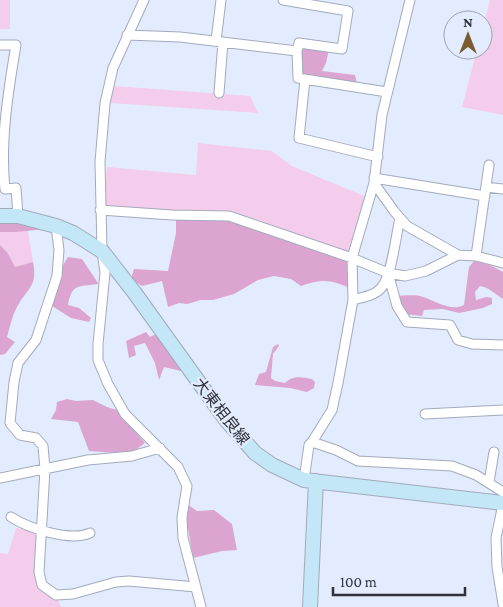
<svg xmlns="http://www.w3.org/2000/svg" width="503" height="607" font-family="'Crimson Pro','Noto Sans JP',serif">
	<rect width="100%" height="100%" fill="#e3ecff"/>
	<path fill="#f4cdec" d="M0,0H10V29H0Z
		M490,0H503V115L462,107L477,50H483V26Z
		M114,86L250,96L258,113L110,103Z
		M198,143L272,151L292,166L369,198L350,257L229,216L102,212L107,167L196,175Z
		M28,231L33,262L15,268L7,252L0,245V232Z
		M16,528L41,532L35,580L56,595L61,607H0V553L8,554Z"/>
	<path fill="#dca4d1" d="M303,45L329,49L326,63L322,71L355,75L357,84L304,77L300,67Z
		M176,215L233,217L350,257L354,290C332,280 324,278 301,286L291,279L274,276L258,280L234,294L213,300H201L187,304L179,303L168,307L162,281L142,286L131,279L134,269L168,271L176,233Z
		M0,220L15,221L46,229L16,232H0Z
		M0,245L7,252L15,267L33,262C38,287 27,288 17,307C12,316 10,327 7,337L15,342L5,354L0,355Z
		M68,257L82,259L98,283V284C78,287 72,283 68,305L79,308L91,318L89,322L71,318L49,304L62,267Z
		M474,261L490,265L503,272V299L487,288L480,286L475,292L476,300L486,297L492,298V304L483,308L459,313L443,309L424,310L422,316L404,314L395,296C403,296 415,294 423,297C436,301 450,312 464,305L469,267Z
		M146,332L150,337L158,333L185,372L164,367L159,380L155,363L145,343L134,346L136,355L129,358L126,341Z
		M278,344L279,346L273,354L271,378L275,381L285,383C293,375 302,377 312,379L315,382L314,388L307,392L290,388L255,385L259,374L266,372L273,347Z
		M67,399L76,401L93,400L107,407L117,410L145,443L130,454L89,451L78,422L51,419L56,410L57,402Z
		M187,504L197,511L214,510L232,524L237,550L222,551L193,558L187,522Z"/>
	<g fill="none" stroke-linecap="round" stroke-linejoin="round">
		<g stroke="#a2aabb" stroke-width="11">
			<path id="street" d="M144,0L113,68L105,103L100,162L102,251L105,273L98,344V360L108,384L125,414L178,467L187,486L182,517L183,538L201,607
				M283,0L348,11L342,49L299,43L297,51
				M127,35L180,37L297,51L298,78L387,92
				M216,41L221,0
				M0,45H16C8,92 0,142 5,189L16,188L18,216
				M305,79L299,138L378,157
				M219,93L223,42
				M374,178L485,196
				M374,183L394,211L407,226L458,255
				M486,187L503,189
				M100,210L172,215L229,216L352,258L388,273L405,276L426,271L458,255L476,256L503,263
				M56,226L59,250L57,276L36,340L18,363L14,382L10,423L20,435L36,438L43,446L45,469L39,572L42,585L56,595L73,594L116,582L129,581L196,587
				M476,256L489,165
				M388,273L397,306L407,322L450,325L458,340L472,344L503,345
				M353,300C362,297 375,296 382,287C392,274 396,235 400,218
				M425,414L503,410
				M312,442L336,450L358,461L452,466L476,475L503,492
				M0,478L88,460L132,456L160,448
				M304,480L309,445L312,442L332,410L338,383L353,300L352,258L374,183L382,115L410,0
				M489,482L494,452
				M503,504L496,538L497,567L503,604
				M11,517C28,528 70,542 90,533"/>
		</g>
		<g stroke="#a2aabb" stroke-width="16">
			<path id="secondary" d="M0,216H18L56,226L73,233L102,251L134,292L226,420L255,453L272,465L304,480L503,503
				M310,607L316,481"/>
		</g>
		<use href="#street" stroke="#fff" stroke-width="9"/>
		<use href="#secondary" stroke="#c4e7f7" stroke-width="14"/>
	</g>
	<g text-anchor="middle" stroke-width="4.5" stroke-linejoin="round" paint-order="stroke">
		<g font-size="16" fill="#2f3239" stroke="#e3ecff">
			<text transform="translate(222 411) rotate(52)" y="6">大東相良線</text>
		</g>
	</g>
	<g transform="translate(468 35)"><circle r="24" fill="#e3ecff" stroke="#9ba2b0"/>
	<path d="M0-4L9 19L0 12L-9 19Z" fill="#7b5c31"/>
	<text y="-8" font-size="14" font-weight="bold" text-anchor="middle" fill="#2f3239">N</text>
	</g>
	<path d="M333 587v8h132v-8" fill="none" stroke="#2f3239" stroke-width="2.5"/>
	<text x="340" y="587" font-size="15" fill="#2f3239" stroke="#e3ecff" stroke-width="4" paint-order="stroke">100 m</text>
</svg>
